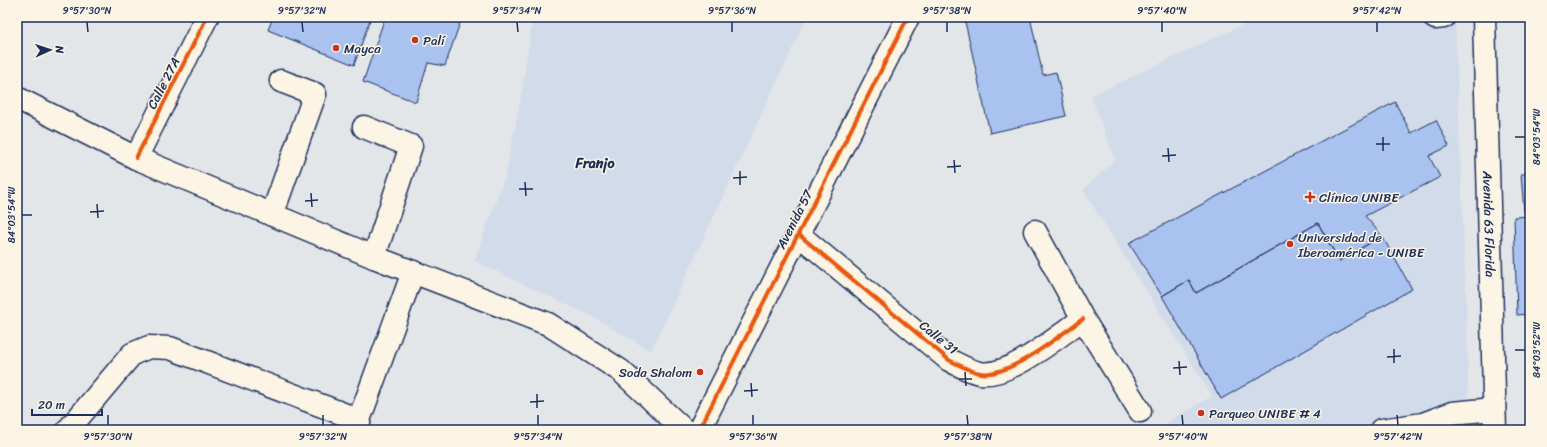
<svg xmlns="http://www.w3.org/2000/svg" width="1547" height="447" font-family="Sriracha,sans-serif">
	<rect width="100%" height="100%" fill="#e3e6e8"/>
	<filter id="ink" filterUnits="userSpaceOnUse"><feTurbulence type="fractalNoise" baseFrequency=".025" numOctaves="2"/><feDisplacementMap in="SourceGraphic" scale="8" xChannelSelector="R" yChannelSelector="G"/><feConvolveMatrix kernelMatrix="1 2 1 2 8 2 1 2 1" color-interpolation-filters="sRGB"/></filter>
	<g filter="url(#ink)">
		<path fill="#d2dbea" d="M533,17H807L651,351L591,316L474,261L506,173L521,96Z
			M1259,17H1455L1466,298L1469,430H1155L1212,396L1083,190L1115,160L1091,96Z"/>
		<path fill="#a9c2ef" stroke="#1b2f5e" d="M273,17H371L354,65L268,30Z
			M385,17H462L445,66L428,63L416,102L363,82Z
			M964,17H1030L1043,75L1056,72L1066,116L990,133Z
			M1395,102L1411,133L1436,120L1449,146L1429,156L1440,177L1365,216L1382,236L1339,261L1318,223L1196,293L1189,280L1162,296L1129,243Z
			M1521,174H1530V212H1524Z
			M1530,216V314L1517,315L1514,217Z
			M1318,223L1339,261L1382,236L1412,289L1221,399L1162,296L1189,280L1196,293Z
			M1528,367H1530V391Z"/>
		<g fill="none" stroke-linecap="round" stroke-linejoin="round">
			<g stroke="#1b2f5e" stroke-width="25">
				<path id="minor" d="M1435,18L1444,17
					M364,127L411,146L374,257
					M136,158L207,17
					M272,215L315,94L281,81
					M1035,231L1083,319L1140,411
					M798,234L949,360C959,365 969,371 980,373C1010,378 1059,335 1083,319
					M68,430L132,354L149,347L170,348L359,420
					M359,430V420L413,272
					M699,430L908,17
					M1381,430L1423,424L1452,413L1494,409"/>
			</g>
			<g stroke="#1b2f5e" stroke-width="25">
				<g id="major">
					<path id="s1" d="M1484,17L1495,430"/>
					<path d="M17,98L136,158L374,257L548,324L621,371L684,430"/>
				</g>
			</g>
			<use href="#minor" stroke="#fcf5e5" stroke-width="22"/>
			<use href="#major" stroke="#fcf5e5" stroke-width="22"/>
			<g stroke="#fcf5e5" stroke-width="6">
				<path id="cycleway" d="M136,158L207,17
					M798,234L949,360C959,365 969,371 980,373C1010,378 1059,335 1083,319
					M699,430L908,17"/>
			</g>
			<use href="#cycleway" stroke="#e8590c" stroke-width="4"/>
		</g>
	</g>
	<path fill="none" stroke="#1b2f5e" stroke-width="1.5" d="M87,22L88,32M302,22L303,32M517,22L518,32M732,22V32M947,22V32M1162,22V32M1377,22V32M1383,137V151M1515,137H1525M1376,144H1390M1168,148L1169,162M1162,156L1176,155M954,160L955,173M947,167L961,166M740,171V185M733,178L747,177M525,182L526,196M519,189H533M311,193L312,207M305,201L318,200M97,204L98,218M90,212L104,211M22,215H32M1394,349V363M1515,350H1525M1387,357L1401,356M1179,361L1180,375M1173,368L1187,367M965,372L966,386M959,379H972M751,383L752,397M744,391L758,390M537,394V408M530,402L544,401M108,415V425M323,415V425M538,415V425M753,415V425M967,415L968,425M1182,415L1183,425M1397,415L1398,425"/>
	<g fill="#c8321e" stroke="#fcf5e5" stroke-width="1.5">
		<circle cx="415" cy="40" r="4"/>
		<circle cx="336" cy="48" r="4"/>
		<path d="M1308 191h4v4h4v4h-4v4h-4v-4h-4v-4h4z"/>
		<circle cx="1290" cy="244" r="4"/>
		<circle cx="700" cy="372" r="4"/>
		<circle cx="1201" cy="413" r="4"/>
	</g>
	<g text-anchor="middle" stroke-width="3" stroke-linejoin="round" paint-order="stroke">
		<g font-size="13" fill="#1b2f5e" stroke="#fcf5e5" text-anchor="start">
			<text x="423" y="45">Palí</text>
			<text x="344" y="53">Mayca</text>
			<text x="1319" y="202">Clínica UNIBE</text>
			<text x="1298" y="242">Universidad de<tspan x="1298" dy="15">Iberoamérica - UNIBE</tspan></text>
			<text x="692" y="377" text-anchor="end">Soda Shalom</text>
			<text x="1209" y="418">Parqueo UNIBE # 4</text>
		</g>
		<g font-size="13" fill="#1b2f5e" stroke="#fcf5e5">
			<text transform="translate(163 83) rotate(-63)" y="5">Calle 27A</text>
			<text transform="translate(794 219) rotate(-63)" y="5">Avenida 57</text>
			<text dy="5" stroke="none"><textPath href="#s1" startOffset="207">Avenida 63 Florida</textPath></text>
			<text transform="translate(939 337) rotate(39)" y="5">Calle 31</text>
		</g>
		<g font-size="14" font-weight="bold" fill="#1b2f5e" stroke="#fcf5e5">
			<text x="595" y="168">Franjo</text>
		</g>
	</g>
	<rect width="1547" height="447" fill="none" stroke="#fcf5e5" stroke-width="44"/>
	<g transform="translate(50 50) rotate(87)" stroke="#fcf5e5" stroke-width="3" paint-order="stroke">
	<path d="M0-3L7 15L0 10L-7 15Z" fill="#1b2f5e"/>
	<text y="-6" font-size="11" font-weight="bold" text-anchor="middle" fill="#1b2f5e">N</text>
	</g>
	<path d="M32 409v6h70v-6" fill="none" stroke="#1b2f5e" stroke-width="2"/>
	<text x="38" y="409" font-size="12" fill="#1b2f5e" stroke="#fcf5e5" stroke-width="3" paint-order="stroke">20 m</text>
	<rect x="22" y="22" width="1503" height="403" fill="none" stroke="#1b2f5e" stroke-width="1.5"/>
	<g font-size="10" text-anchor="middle" fill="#1b2f5e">
		<text x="87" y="14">9°57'30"N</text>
		<text x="302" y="14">9°57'32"N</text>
		<text x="517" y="14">9°57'34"N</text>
		<text x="732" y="14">9°57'36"N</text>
		<text x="947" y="14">9°57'38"N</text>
		<text x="1162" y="14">9°57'40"N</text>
		<text x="1377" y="14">9°57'42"N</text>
		<text transform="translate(1536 137) rotate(-90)" y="4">84°03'54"W</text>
		<text transform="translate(11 215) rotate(-90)" y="4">84°03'54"W</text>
		<text transform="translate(1536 350) rotate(-90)" y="4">84°03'52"W</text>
		<text x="108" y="440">9°57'30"N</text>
		<text x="323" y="440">9°57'32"N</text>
		<text x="538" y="440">9°57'34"N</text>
		<text x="753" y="440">9°57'36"N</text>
		<text x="968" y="440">9°57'38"N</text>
		<text x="1183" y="440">9°57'40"N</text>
		<text x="1398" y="440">9°57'42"N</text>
	</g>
</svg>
